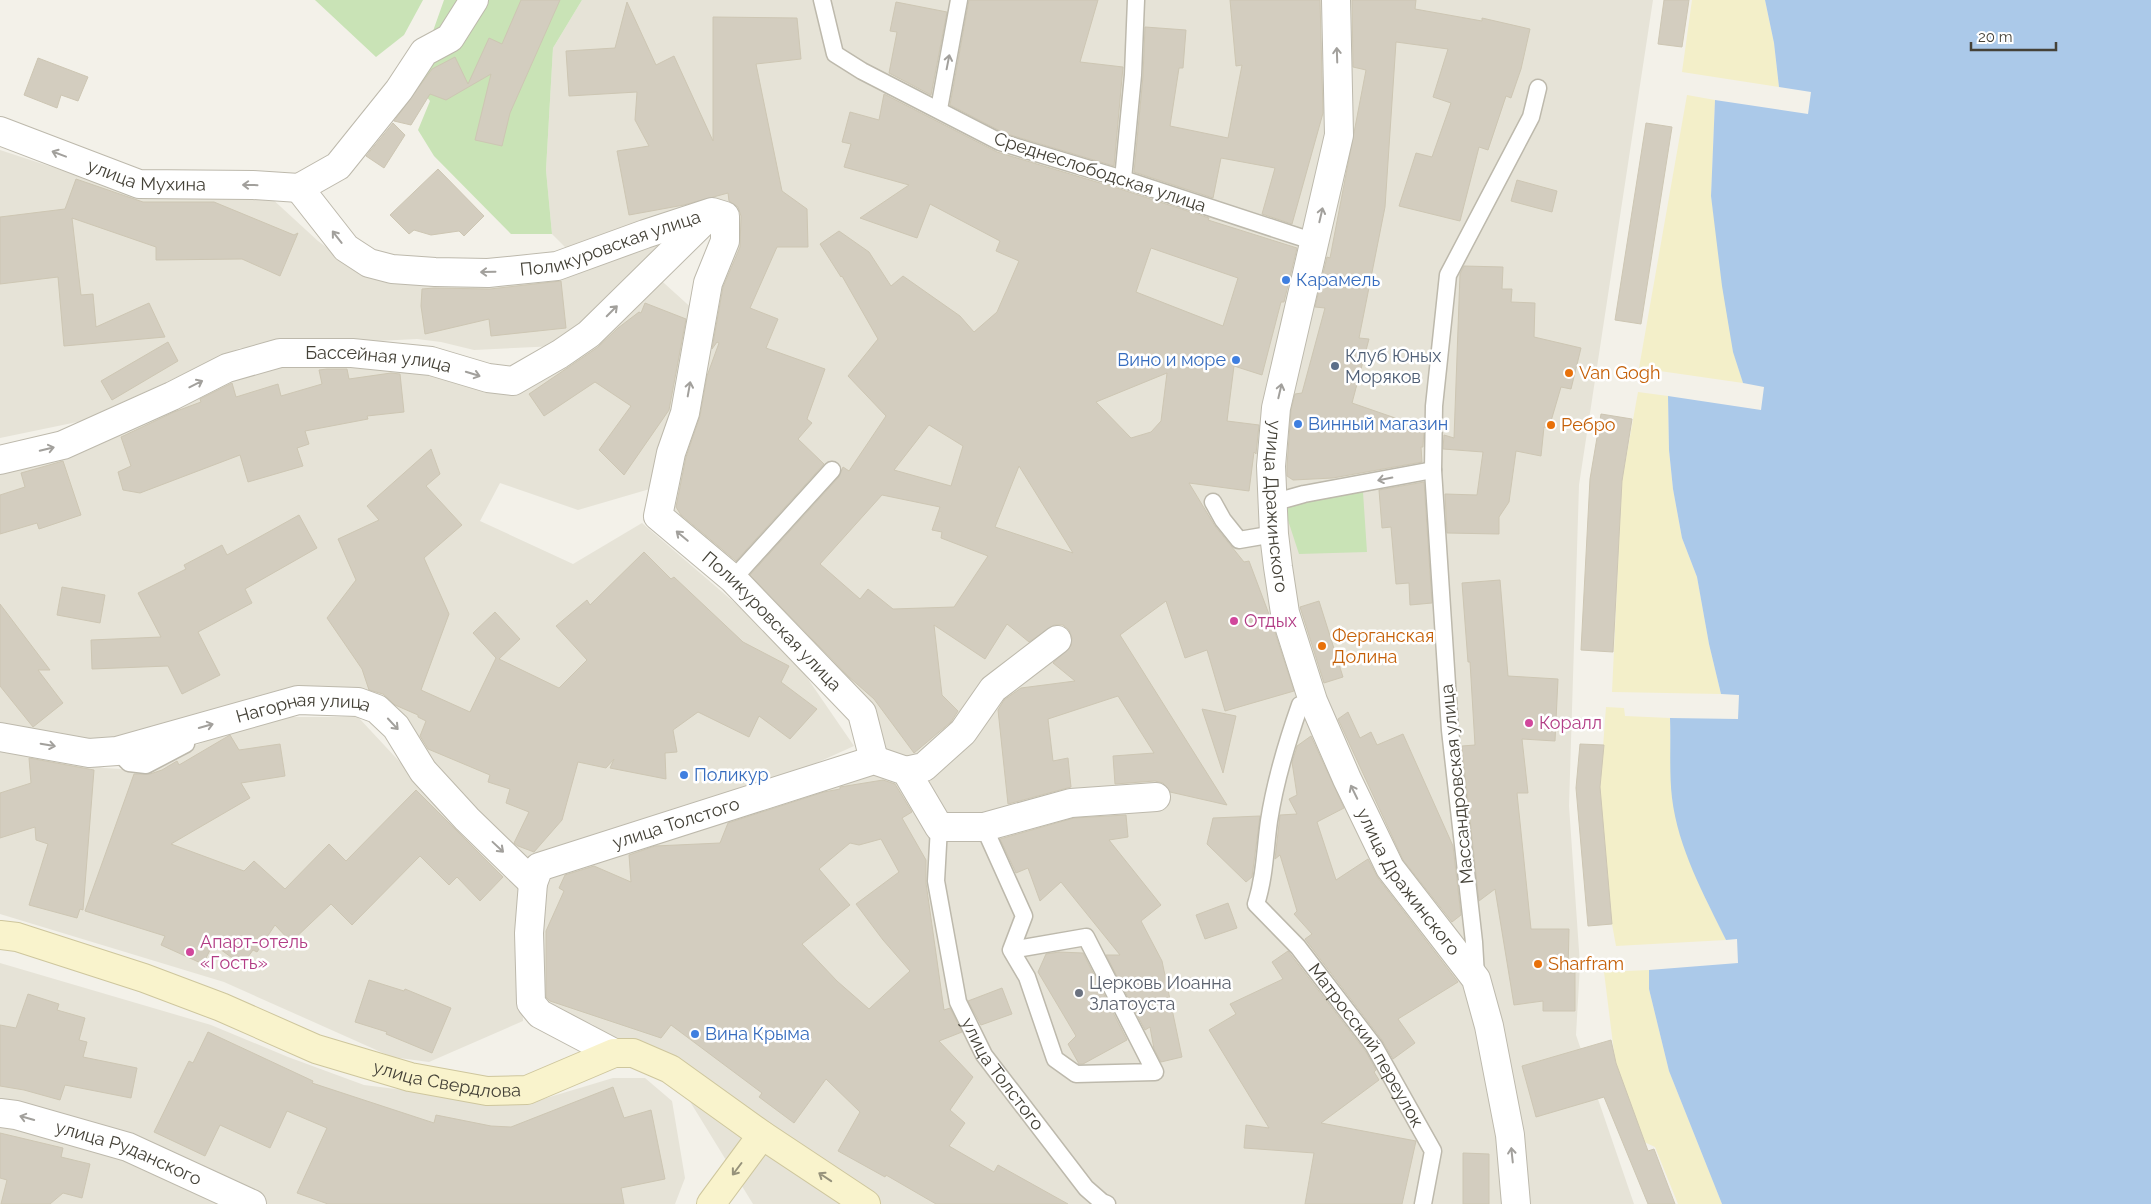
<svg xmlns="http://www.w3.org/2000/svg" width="2151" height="1204" font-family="Raleway,sans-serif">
	<rect width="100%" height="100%" fill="#f3f1e9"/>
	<path fill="#e6e3d7" d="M582,0H1653L1579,485L1569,806L1580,965L1576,1035L1634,1204H753L670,1069L633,1053L592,1024L540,1006L539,867L874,760L862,713L658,516L725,216L578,260L552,234L546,170L553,48Z
		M0,150L150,199L269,196L318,241L365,276H461L699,220L557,346L474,350L441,342L417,339L240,348L82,421L0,438Z
		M654,274L696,312L660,486L578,510L500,483L480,521L573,564L642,523L786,647L854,746L761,788L529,867L368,699L113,747L0,731V474L116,431L194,387L290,358L531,383Z
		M283,717H358L520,891L523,1021L429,1062L392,1057L224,982L0,914V744L104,768L140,770L233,729Z
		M0,963L211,1025L288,1057L364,1085L523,1105L613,1078H645L672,1101L685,1178L675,1204H0Z"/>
	<path fill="#c9e3b6" d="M315,0H423L404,35L376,57Z
		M444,0H582L553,48L546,170L552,234H511L434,156L418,130L430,101L415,82Z
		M1363,492L1367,552L1299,554L1283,505Z"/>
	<path fill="#f3efc9" d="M1692,0H1765L1774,43L1779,87L1682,72Z
		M1687,95L1715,100L1711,196L1733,351L1743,383L1639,368Z
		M1638,392L1668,396L1669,450L1673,489L1682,538L1697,577L1709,644L1721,694L1612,692L1622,481Z
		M1606,707L1624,708L1625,716L1670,718L1672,798L1702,891L1726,940L1616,946L1612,924L1600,787Z
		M1649,970V989L1669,1071L1722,1204H1678L1655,1147L1642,1141L1616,1068L1604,972Z"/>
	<path fill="#abc9e9" d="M1765,0H2151V1204H1722L1669,1071L1649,989V970L1738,963L1737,939L1726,940C1704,895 1678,848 1672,798C1669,772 1671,744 1670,718L1738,719L1739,695L1721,694L1709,644L1697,577L1682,538L1673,489L1669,450L1668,396L1761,410L1764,387L1743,383L1733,352L1722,286L1711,196L1715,100L1808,114L1811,92L1779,87L1774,43Z"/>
	<path fill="#d3cdbf" stroke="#cdc6b3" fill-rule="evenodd" d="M521,0H560L510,113L502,146L475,140L491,74L446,100L430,94L411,125L394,121L432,69L455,57L468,84L489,38L502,44Z
		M969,0H1098L1080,62L1123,67L1114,166L1004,133L950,105Z
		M1230,0H1320L1323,113L1292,224L1262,214L1275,168L1221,158L1213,198L1134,172L1143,76L1145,27L1186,30L1183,68H1179L1170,126L1228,138L1242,65L1236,66Z
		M1352,0H1416L1415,9L1482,21V18L1530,29L1521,69L1511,98L1506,96L1488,150L1479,147L1460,221L1399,206L1416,153L1432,157L1451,103L1433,97L1448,49L1396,42L1385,207L1359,338L1369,339L1352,403L1424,428L1423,447H1421L1422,462L1333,478L1293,480L1287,476V466L1291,410L1295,394L1302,393L1325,308L1315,307L1327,257L1330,258L1366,70L1353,67Z
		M1664,0H1689L1682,47L1658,44Z
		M627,2L656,65L674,56L713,141V17L797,18L801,59L756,64L782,191L807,209L808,247H777L750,308L778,319L766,348L825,369L807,419L812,423L798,439L824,464L736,561L681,515L676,507L686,457L700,416L707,376L719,343L717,342L712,349L723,287L740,247L741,216L738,207L729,201L728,193L684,205L629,215L617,151L649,146L635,120L637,92L569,96L566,51L615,48Z
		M896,2L947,12L931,95L889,73L897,32L890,31Z
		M38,58L88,77L78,101L61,95L57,108L24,95Z
		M884,94L997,152L1120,189L1209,218L1208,220L1297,248L1284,302H1281L1262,375L1234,366L1227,421L1259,425L1256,454L1254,452L1249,491L1189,483L1215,526L1244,562L1249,561L1270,617L1294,691L1225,711L1207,650L1185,658L1166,601L1120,635L1227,805L1170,792L1163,783L1155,781L1115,784L1113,756L1154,753L1118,696L1048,719L1053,761L1068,758L1071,787L1008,804L998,710L1004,700L1021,688L1075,681L1053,663L1071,646L1072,638L1069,630L1063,625H1054L1029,642L1007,624L985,659L934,625L942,695L958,711L951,722L914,753L874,699L849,677L750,575L839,477L843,467L849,471L886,416L848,376L878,339L842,276L841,277L820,244L839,231L869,252L891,286L903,276L960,316L974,332L997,312L1019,261L996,251L1000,241L930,204L917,238L860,218L909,185L844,167L851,144L842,142L850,112L879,120ZM1151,248L1238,278L1223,326L1136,292ZM1167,373L1161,421L1151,432L1131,438L1096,402ZM929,425L963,446L951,486L894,470ZM1019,466L1073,553L995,527ZM882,495L940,507L932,530L942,532L941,538L988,556L954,607L893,609L868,589L860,599L820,564Z
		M393,123L405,135L384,168L366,156Z
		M1646,123L1672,127L1641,324L1615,320Z
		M438,169L484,216L464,236L459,231L431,235L414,230L409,234L390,215Z
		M76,179L143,202H214L294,235L298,233L280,276L242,259L156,260V247L72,218L81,295L93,294L96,327L149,303L165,337L64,346L58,277L0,284V217L65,209Z
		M1517,180L1557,191L1552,212L1511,201Z
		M1464,266L1503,267L1502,289H1512L1511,302L1535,303L1534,337L1581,348L1571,389L1561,387L1549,428L1544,427L1541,456L1516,451L1509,502L1499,517V534L1447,533L1445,494L1477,495L1483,452L1443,449L1444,435L1454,438L1460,274Z
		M561,281L566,328L491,336L489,319L425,334L421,306L422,289L434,288L490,289Z
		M645,303L686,319L669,410L624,475L599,450L631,406L595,382L544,416L529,394L598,347L618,328L639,312L641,313Z
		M168,342L178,361L112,400L101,381Z
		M327,369H347L349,379L391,373L400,374L404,412L367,416L368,419L305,431L309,444L297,448L303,466L248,482L240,455L140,493L123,490L118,472L131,466L121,437L174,412L201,402L200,399L232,383L236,397L278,384L281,396L322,384L319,370Z
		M1601,414L1632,419L1622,481L1613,652L1581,650L1590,479Z
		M431,449L440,474L426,486L462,525L424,558L449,614L421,690L470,712L496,658L473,633L495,612L520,639L499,659L559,688L587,660L556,626L587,600L590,605L644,552L671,579L674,577L743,642L789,666L781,682L817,709L790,739L759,716L749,737L698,712L673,730L677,752L665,753L666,779L610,768L614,759L606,768L578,762L562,820L534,852L518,846L514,843L529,812L506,803L510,789L488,782L490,775L428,749L420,736L426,721L418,717V715L395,705L383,694L369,690L362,669L327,618L356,580L338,539L379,520L367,506Z
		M63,461L81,515L39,529L37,523L0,534V495L25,487L21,473Z
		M1424,482L1432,603L1410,605L1409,583L1396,584L1391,527L1382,528L1379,490Z
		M299,515L317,548L245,589L252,603L198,632L220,675L182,694L168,666L92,669L91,640L161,637L138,593L186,569L184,565L222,545L227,555Z
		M1500,580L1508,676L1558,679L1555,741L1522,739L1528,793H1517L1531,929H1569L1568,973H1575V1011H1543V1001L1514,1005L1495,889L1479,901L1462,746L1475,745L1470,662H1468L1462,583Z
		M62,587L105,595L100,623L57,615Z
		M1319,601L1343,677L1324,683L1300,607Z
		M0,604L50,670H38L63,703L33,727L0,686Z
		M1202,709L1236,716L1223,773Z
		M1348,712L1360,738L1371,732L1377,745L1403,734L1453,846L1461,915L1452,922L1403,860L1338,719Z
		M230,735L239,750L280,744L285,776L241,783L250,798L171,844L244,871L254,861L285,889L329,844L346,861L416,790L503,877L480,901L457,877L449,885L420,856L352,925L331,904L291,942L275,925L257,952L253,950L242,965L213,944L203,964L161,945L165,936L85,911L134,774H150L162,770L177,761L179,765Z
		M1311,736L1344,808L1317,822L1336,880L1368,859L1378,878L1458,982L1398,1019L1415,1043L1393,1059L1382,1040L1305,939L1312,934L1294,914L1297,911L1280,855L1275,859L1280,815L1297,814L1289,799L1297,795L1292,762L1296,750L1297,746Z
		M1580,744L1604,745L1600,787L1612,924L1588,926L1576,788Z
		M29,758L94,770L83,910L80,909L77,918L29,905L48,844L36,840L35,827L0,838V793L31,783Z
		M883,780L895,784L912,812L902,818L926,860V883L944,1010L950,1008L962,1032L939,1041L973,1077L950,1110L965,1123L949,1146L994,1172L998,1165L1068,1204H936L886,1175L885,1177L838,1151L860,1112L826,1079L794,1123L759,1097L762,1093L671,1025L661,1038L550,1001L546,997V931L564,891L559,888L565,875L594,866L631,882L629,855L655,846L720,843L728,823L824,792L840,789V787ZM881,839L899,872L856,904L883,940L910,971L869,1009L837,981L802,944L850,905L819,869L850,843L859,845Z
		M1126,815L1128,837L1109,840L1161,905L1141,921L1162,961L1182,1057L1161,1062L1154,1049L1150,1027L1145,1030L1106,955H1120L1061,882L1040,901L1028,868L1016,873L1000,839L1074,818Z
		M1260,816L1252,877L1246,882L1207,844L1213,818Z
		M1228,903L1237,928L1205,939L1196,915Z
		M1288,951L1366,1052L1376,1070L1374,1072L1379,1080L1321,1123L1416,1141L1402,1204H1305L1314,1153L1244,1148L1246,1125L1269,1128L1209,1030L1236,1014L1230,1004L1283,979L1272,962Z
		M1059,952L1083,953L1127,1040L1083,1064H1079L1068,1044L1076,1036L1038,972L1046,954Z
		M369,980L404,991L405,989L451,1008L432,1053L386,1034L387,1032L355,1022Z
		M1002,988L1012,1014L981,1025L968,1001Z
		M28,994L59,1004L57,1010L85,1018L79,1040L87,1042L83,1057L137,1068L131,1098L65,1085L60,1100L24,1090L0,1086V1025L16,1028Z
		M208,1032L313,1081L312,1083L434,1123L436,1115L491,1126L511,1127L613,1087L624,1118L651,1110L665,1179L621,1188L624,1204H328L297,1193L327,1128L287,1111L270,1148L220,1125L205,1156L154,1132L189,1061L193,1063Z
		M1611,1040L1616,1063L1648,1151L1654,1149L1675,1204H1648L1604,1097L1536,1117L1522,1066Z
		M0,1133L63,1148L61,1157L90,1164L82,1198L63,1193L50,1204H1L7,1180L0,1178Z
		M1463,1153L1489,1154V1204H1463Z"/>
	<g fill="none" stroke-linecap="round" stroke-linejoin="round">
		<g stroke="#bdb9ac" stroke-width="19">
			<g id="service">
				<path d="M822,0L835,54L862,71L1000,142L1123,179L1315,242"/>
				<path d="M939,109L959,0"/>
				<path d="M1123,179L1133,75L1136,0"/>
				<path d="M1213,502L1223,520L1239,540L1274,534"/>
				<path d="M1272,506L1279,501L1304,494L1433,470"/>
				<path d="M733,579L832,470"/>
				<path id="s1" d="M1313,701L1300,705C1287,742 1275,781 1269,821C1265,849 1265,876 1256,904L1298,947L1374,1046L1433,1151L1423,1204"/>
				<path d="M117,751L129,763L146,765L186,744"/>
				<path id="s2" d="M939,827L936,881L958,1002L984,1055L1086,1188L1102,1202L1107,1204"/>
				<path d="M984,827L1024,916L1011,950L1027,977L1055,1059L1076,1074L1155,1072L1086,937L1011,950"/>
				<path d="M1476,976L1474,942L1450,730L1433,470L1434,406L1448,275L1531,117L1538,88"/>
			</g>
		</g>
		<g stroke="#bdb9ac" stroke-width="30">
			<g id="minor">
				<path id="s3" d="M1336,0L1339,135L1276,408L1271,466L1274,534L1278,567L1285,613L1313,701L1347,779L1390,868L1476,979L1489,1026L1510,1135L1516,1204"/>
				<path id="s4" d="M0,131L139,184L253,185L299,188"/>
				<path id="s5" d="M299,188L346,248L369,263L392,269L435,272L488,273L557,266L645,234L712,212L725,216V241L708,283L685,413L671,453L658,516L733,579L862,713L874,760"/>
				<path d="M299,188L338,166L399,90L424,52L450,38L474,0"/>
				<path id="s6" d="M0,460L63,445L172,396L227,368L280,353H352L431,361L488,378L513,381L560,354L589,334L708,217"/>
				<path id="s7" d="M0,737L89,753L117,751L298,700L358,702L377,709L396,727L423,771L467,819L533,883"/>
				<path d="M906,771L924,767L963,732L993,689L1057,640"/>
				<path id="s8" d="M614,1053L540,1014L531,1003L529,933L533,883L539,867L874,760L906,771L939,827H984L1071,803L1156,797"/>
				<path id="s9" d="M0,1113L16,1115L128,1147L252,1204"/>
			</g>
		</g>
		<g stroke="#cec69d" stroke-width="30">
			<g id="secondary">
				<path id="s10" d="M0,935L17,937L144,978L221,1007L316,1049L410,1077L487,1091L527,1090L614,1053H633L670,1069L762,1135L866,1204"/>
				<path d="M711,1204L762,1135"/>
			</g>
		</g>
		<use href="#service" stroke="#fff" stroke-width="16"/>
		<use href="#minor" stroke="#fff" stroke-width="28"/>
		<use href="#secondary" stroke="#f9f3cc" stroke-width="28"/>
	</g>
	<defs><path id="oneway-shaft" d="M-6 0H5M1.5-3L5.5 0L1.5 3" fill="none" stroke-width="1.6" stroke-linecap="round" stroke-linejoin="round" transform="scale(1.25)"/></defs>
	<g stroke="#a2a09c">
		<use href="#oneway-shaft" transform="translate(1337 55) rotate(-92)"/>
		<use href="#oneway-shaft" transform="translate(948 62) rotate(-79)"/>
		<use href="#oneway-shaft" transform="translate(59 154) rotate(-159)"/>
		<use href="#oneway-shaft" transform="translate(250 185) rotate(-179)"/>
		<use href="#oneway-shaft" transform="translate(1321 215) rotate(-77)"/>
		<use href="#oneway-shaft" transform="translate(337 237) rotate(-128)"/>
		<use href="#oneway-shaft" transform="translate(488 272) rotate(179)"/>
		<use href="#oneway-shaft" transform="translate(612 311) rotate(-45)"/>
		<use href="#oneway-shaft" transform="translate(473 374) rotate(17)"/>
		<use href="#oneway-shaft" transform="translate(196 384) rotate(-27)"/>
		<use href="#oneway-shaft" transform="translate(689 389) rotate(-80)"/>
		<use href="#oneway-shaft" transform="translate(1280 391) rotate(-77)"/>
		<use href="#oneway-shaft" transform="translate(47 449) rotate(-14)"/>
		<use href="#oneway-shaft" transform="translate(1385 479) rotate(169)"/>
		<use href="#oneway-shaft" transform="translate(682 536) rotate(-140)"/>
		<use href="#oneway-shaft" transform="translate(393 724) rotate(47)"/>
		<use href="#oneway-shaft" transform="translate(206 726) rotate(-16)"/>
		<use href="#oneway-shaft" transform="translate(48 745) rotate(10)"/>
		<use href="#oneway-shaft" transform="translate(1354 792) rotate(-116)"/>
		<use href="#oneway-shaft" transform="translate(498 847) rotate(43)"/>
		<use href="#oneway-shaft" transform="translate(27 1118) rotate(-164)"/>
		<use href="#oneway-shaft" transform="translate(1512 1155) rotate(-96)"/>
	</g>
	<g stroke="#96927b">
		<use href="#oneway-shaft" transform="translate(737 1169) rotate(127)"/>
		<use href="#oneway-shaft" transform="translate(825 1177) rotate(-146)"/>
	</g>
	<g fill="#3f7fe0" stroke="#fff" stroke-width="2">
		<circle cx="1286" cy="280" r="5"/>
		<circle cx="1236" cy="360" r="5"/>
		<circle cx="1298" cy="424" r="5"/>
		<circle cx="684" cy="775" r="5"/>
		<circle cx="695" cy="1034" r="5"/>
	</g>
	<circle fill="#5c6f8a" stroke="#fff" stroke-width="2" cx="1335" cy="366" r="5"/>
	<g fill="#e8710a" stroke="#fff" stroke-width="2">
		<circle cx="1569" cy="373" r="5"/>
		<circle cx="1551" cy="425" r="5"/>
		<circle cx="1322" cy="646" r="5"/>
		<circle cx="1538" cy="964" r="5"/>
	</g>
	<g fill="#d1479c" stroke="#fff" stroke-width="2">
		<circle cx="1234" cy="621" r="5"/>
		<circle cx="1529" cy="723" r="5"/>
		<circle cx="190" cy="952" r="5"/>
	</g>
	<circle fill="#6b7280" stroke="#fff" stroke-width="2" cx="1079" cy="993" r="5"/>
	<g text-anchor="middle" stroke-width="5" stroke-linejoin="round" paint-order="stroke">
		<g font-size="18" fill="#454238" stroke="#fff">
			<text transform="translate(1100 172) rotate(18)" y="6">Среднеслободская улица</text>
			<text dy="6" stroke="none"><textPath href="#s4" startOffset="155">улица Мухина</textPath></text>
			<text dy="6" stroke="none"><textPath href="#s5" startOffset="350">Поликуровская улица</textPath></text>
			<text dy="6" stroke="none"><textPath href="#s6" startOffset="400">Бассейная улица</textPath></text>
			<text dy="6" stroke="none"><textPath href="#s3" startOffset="514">улица Дражинского</textPath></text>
			<text dy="6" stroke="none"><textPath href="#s5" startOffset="935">Поликуровская улица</textPath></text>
			<text dy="6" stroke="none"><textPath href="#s7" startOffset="311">Нагорная улица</textPath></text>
			<text transform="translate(1457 784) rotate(-96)" y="6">Массандровская улица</text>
			<text dy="6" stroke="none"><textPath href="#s8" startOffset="379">улица Толстого</textPath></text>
			<text dy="6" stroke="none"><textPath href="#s3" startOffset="919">улица Дражинского</textPath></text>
			<text dy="6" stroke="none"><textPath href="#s1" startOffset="398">Матросский переулок</textPath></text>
			<text dy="6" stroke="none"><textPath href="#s2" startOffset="262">улица Толстого</textPath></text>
			<text dy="6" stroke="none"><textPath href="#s10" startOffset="472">улица Свердлова</textPath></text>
			<text dy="6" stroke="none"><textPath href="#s9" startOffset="135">улица Руданского</textPath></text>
		</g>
		<g font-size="18" fill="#366cbe" stroke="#fff" text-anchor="start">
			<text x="1296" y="286">Карамель</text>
			<text x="1226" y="366" text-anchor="end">Вино и море</text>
			<text x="1308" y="430">Винный магазин</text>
			<text x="694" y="781">Поликур</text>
			<text x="705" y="1040">Вина Крыма</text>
		</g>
		<g font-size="18" fill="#4e5e75" stroke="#fff" text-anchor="start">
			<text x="1345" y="362">Клуб Юных<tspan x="1345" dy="21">Моряков</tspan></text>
		</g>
		<g font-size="18" fill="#c56008" stroke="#fff" text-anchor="start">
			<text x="1579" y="379">Van Gogh</text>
			<text x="1561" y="431">Ребро</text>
			<text x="1332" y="642">Ферганская<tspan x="1332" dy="21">Долина</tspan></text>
			<text x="1548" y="970">Sharfram</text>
		</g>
		<g font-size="18" fill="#b23c85" stroke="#fff" text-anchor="start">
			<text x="1244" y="627">Отдых</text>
			<text x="1539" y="729">Коралл</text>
			<text x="200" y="948">Апарт-отель<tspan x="200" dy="21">«Гость»</tspan></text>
		</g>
		<g font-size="18" fill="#5b616d" stroke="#fff" text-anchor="start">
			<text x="1089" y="989">Церковь Иоанна<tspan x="1089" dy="21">Златоуста</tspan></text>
		</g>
	</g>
	<path d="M1971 42v8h85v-8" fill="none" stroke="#454238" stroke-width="2.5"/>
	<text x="1978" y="42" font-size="15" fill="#454238" stroke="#ffffff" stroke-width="4" paint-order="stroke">20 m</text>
</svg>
